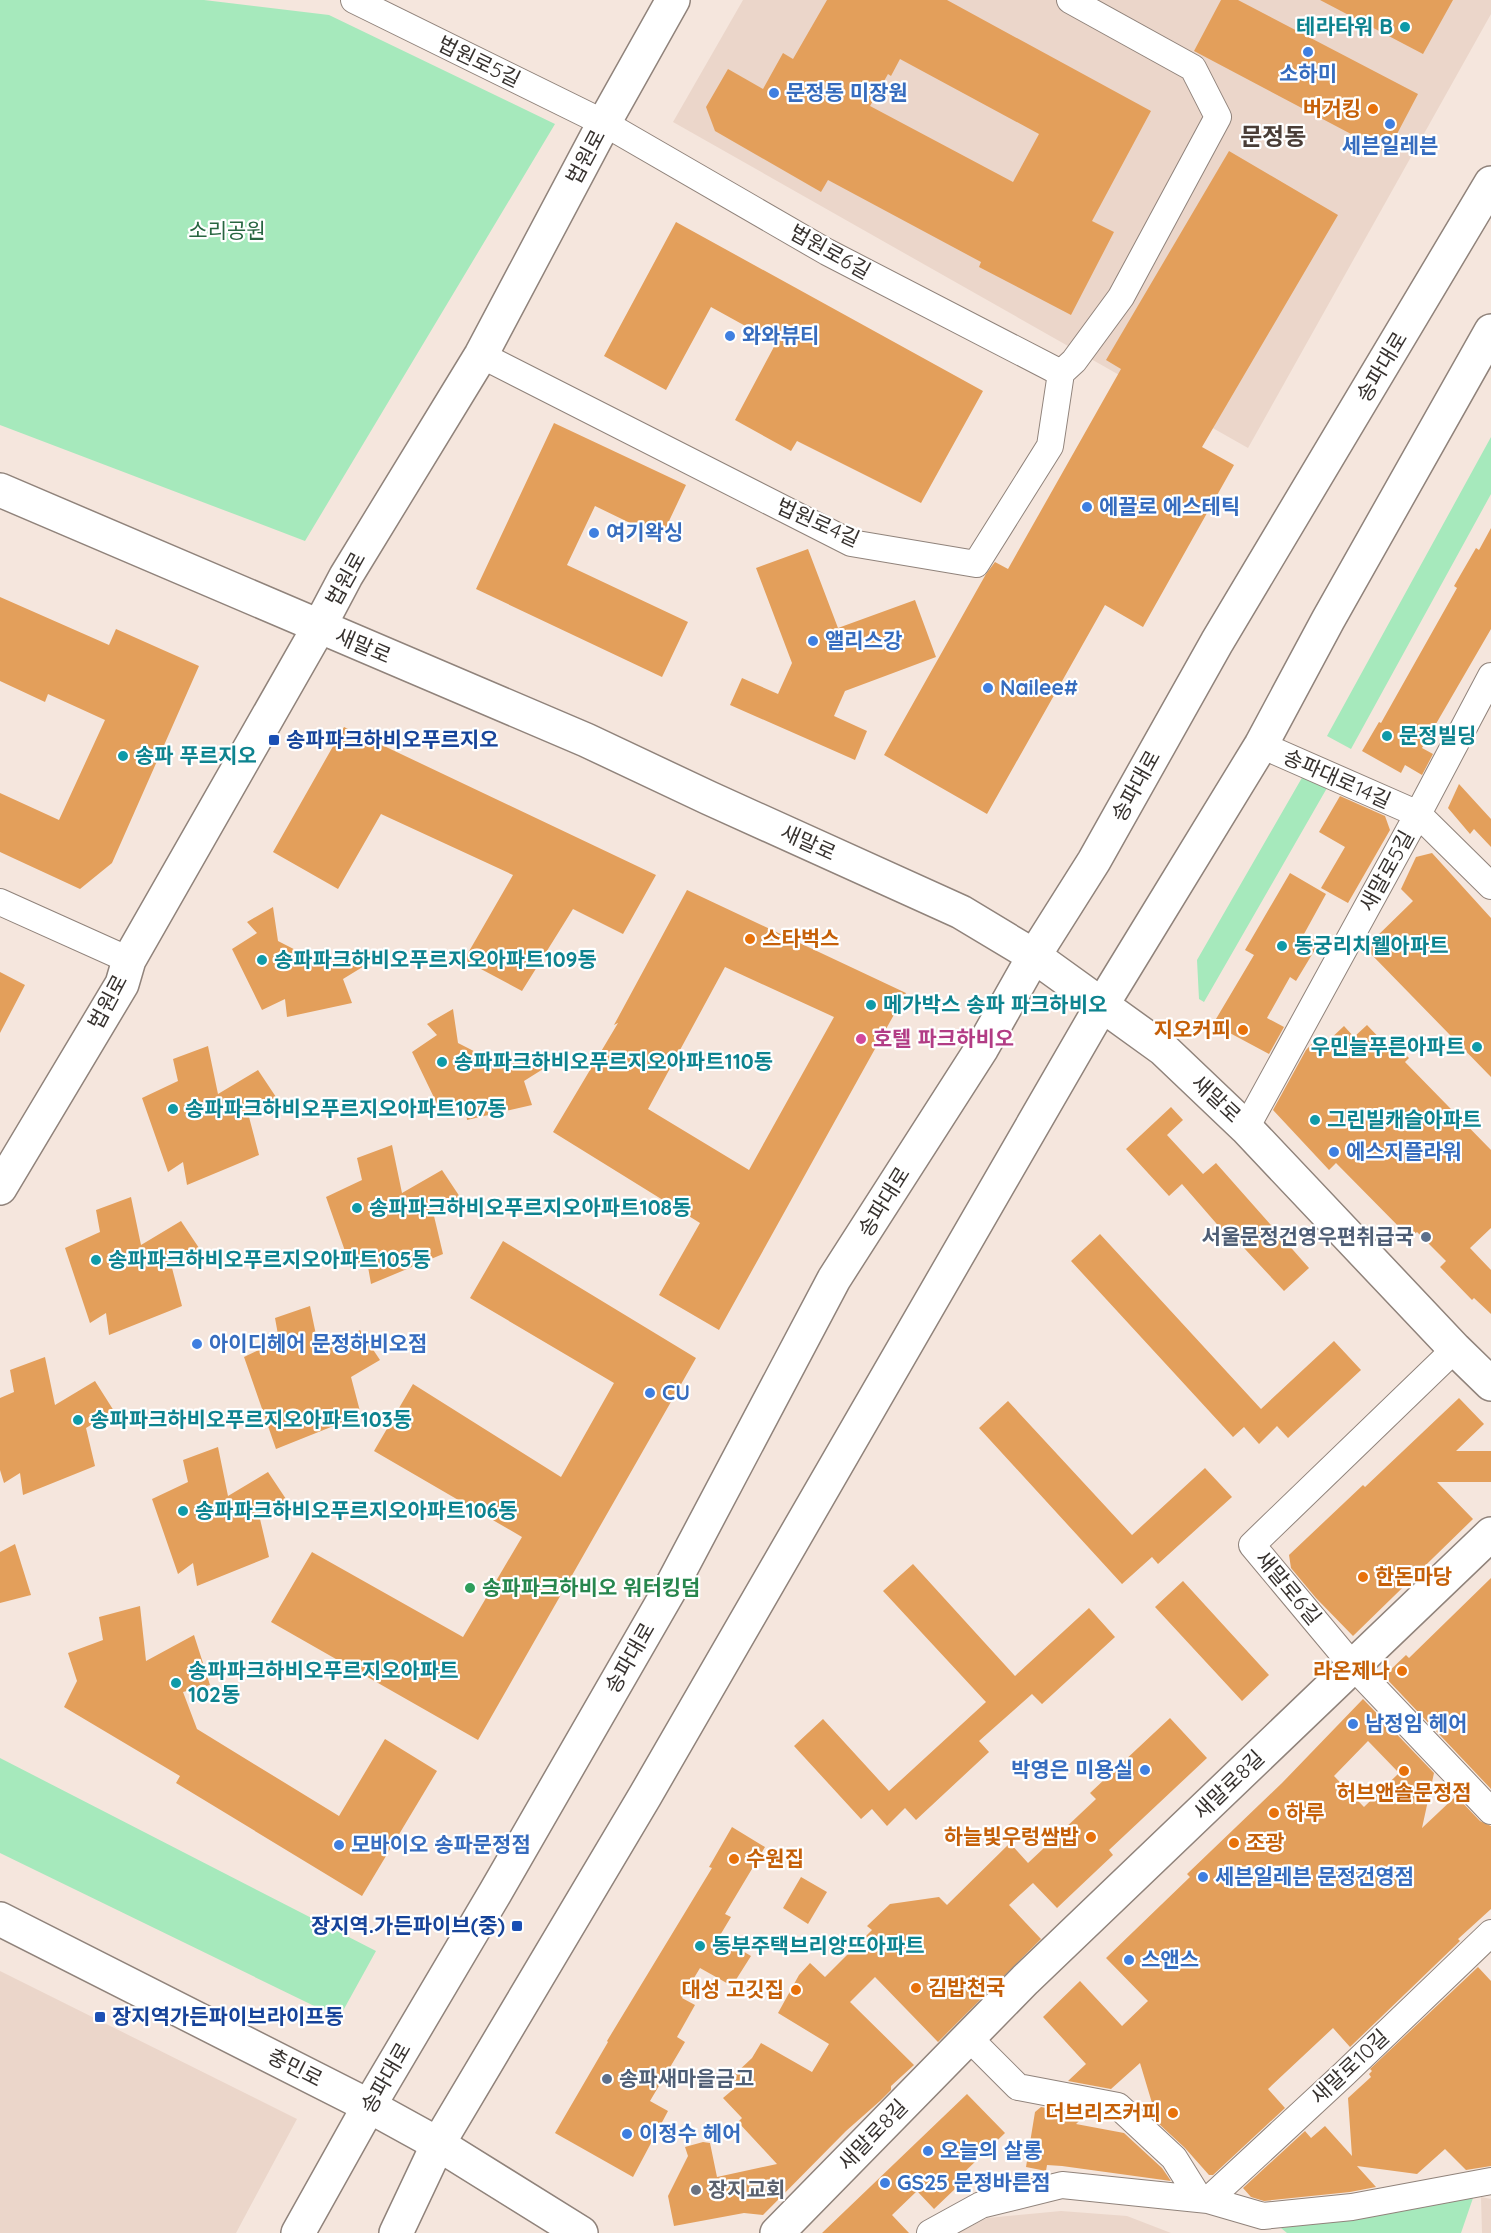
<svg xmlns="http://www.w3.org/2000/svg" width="1491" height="2233" font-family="Quicksand,'Noto Sans KR',sans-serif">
	<rect width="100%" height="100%" fill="#f5e6dd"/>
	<path fill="#ebd6ca" d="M743,0H1491V14L1248,448L673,122Z
		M0,1971L297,2119L236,2233H0Z
		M1481,2197L1491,2199V2233H1482Z
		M1061,2211L1127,2216L1171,2233H958L987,2218Z"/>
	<path fill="#a6e9bc" d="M0,0H204L329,15L555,124L305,541L0,425Z
		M1491,437V494L1351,749L1327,736Z
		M1307,769L1331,781L1204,1002L1199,999L1197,960Z
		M0,1758L376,1951L339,2018L0,1853Z
		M1473,2198L1461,2233H1287L1281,2228Z"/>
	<path fill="#e39f5b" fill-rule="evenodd" d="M827,0H947L1151,111L1092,221L1114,232L1071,315L979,267L981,262L828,180L821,192L715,131L706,107L728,69L763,89L783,53L793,59ZM900,59L1039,134L1013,182L870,106L888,74L891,76Z
		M1221,0H1238L1418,94L1387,153L1194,51Z
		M1320,0H1453L1423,54Z
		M1229,151L1338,215L1202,447L1234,465L1143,627L1105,605L987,814L884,755L986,574L995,562L1008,569L1121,369L1106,360Z
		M676,222L983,391L921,503L797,441L791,451L735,420L776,343L711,307L666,390L604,356Z
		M554,423L686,485L661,538L595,506L567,565L688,622L662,677L476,589Z
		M1491,528V629L1422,748L1433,754L1422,775L1405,765L1401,773L1362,751L1379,722L1381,723L1457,588L1454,586L1476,548L1479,550Z
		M808,549L838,628L915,600L936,657L845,691L834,716L867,731L855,760L730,705L742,678L778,694L792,663L756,568Z
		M0,597L109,645L116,629L199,666L112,863L80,889L0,852V793L59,820L105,720L48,694L45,702L0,681Z
		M344,727L656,875L623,934L573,909L522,991L464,960L513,875L381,814L338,889L273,852Z
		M1459,784L1491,819V847L1474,829L1470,834L1448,808Z
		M1340,796L1385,816L1390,830L1348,903L1321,888L1345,847L1319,832Z
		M1432,853L1491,918V1077L1370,953V943L1413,901L1401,889L1416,857Z
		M1290,873L1326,894L1304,934L1319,943L1296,981L1290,977L1267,1018L1284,1027L1269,1054L1213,1024L1254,955L1245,950Z
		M687,890L906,993L719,1330L659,1295L700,1223L553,1132L618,1023L614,1025ZM725,967L834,1017L749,1170L648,1109Z
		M273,907L278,941L323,964L386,948L387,952L343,979L352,1003L287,1017L285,999L262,1010L232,949L257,933L247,922Z
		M0,972L25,985L0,1033Z
		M453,1009L458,1043L503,1066L565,1050L567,1054L524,1081L532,1105L467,1120L465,1101L441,1112L412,1052L437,1035L427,1024Z
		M1367,1025L1387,1046L1392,1042L1409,1058L1405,1062L1491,1150V1228L1470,1248L1491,1270V1314L1474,1298L1472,1300L1440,1267L1446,1261L1417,1232L1410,1238L1336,1163L1329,1170L1273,1110L1306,1050L1320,1035L1327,1042L1344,1026L1354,1037Z
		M208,1046L218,1094L258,1070L278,1100L249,1117L259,1155L187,1185L183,1162L168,1172L142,1098L178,1081L173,1059Z
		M1171,1107L1183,1120L1167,1135L1203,1174L1216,1163L1309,1268L1284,1291L1232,1235L1229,1238L1182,1184L1169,1196L1126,1149Z
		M392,1145L402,1193L442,1170L462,1200L434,1216L443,1254L371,1284L367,1261L352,1271L326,1197L362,1180L357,1158Z
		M131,1197L141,1245L181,1221L201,1251L172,1268L182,1306L109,1335L106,1313L90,1323L65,1248L100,1232L96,1210Z
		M1100,1234L1261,1409L1334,1341L1361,1370L1288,1438L1277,1426L1259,1444L1244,1427L1233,1437L1071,1261Z
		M503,1241L696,1358L478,1740L271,1622L312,1552L463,1637L522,1537L374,1451L413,1384L561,1477L614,1383L470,1298Z
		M310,1306L320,1354L360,1330L380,1360L351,1377L361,1415L276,1449L244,1357L279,1340L275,1318Z
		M45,1357L55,1405L95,1381L114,1411L86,1428L95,1466L23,1495L20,1473L4,1483L0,1470V1398L14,1392L10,1370Z
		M1459,1398L1484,1424L1456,1451H1491V1482H1437L1473,1519L1353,1636L1316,1598L1291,1568L1289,1555L1363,1485L1365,1487Z
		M1008,1401L1132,1535L1205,1468L1232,1497L1158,1564L1152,1557L1122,1584L979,1428Z
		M218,1447L228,1496L268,1472L288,1502L260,1519L269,1557L197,1586L193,1563L178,1574L152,1499L188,1482L183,1460Z
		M15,1544L31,1595L0,1603V1552Z
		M913,1564L1015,1676L1089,1608L1115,1637L1042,1704L1032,1694L979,1741L989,1752L916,1820L905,1808L887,1826L872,1809L861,1819L794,1746L823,1719L889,1791L986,1702L883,1591Z
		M1491,1578V1789L1384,1676L1406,1655L1409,1658Z
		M1183,1581L1269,1675L1242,1701L1155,1607Z
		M140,1606L146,1661L194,1635L210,1685L183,1692L197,1729L339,1816L385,1739L437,1771L362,1896L176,1783L180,1776L64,1707L77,1681L68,1653L103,1640L99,1617Z
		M1363,1699L1434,1773L1422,1828L1456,1796L1480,1821L1491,1826V1909L1458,1939L1460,1941L1350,2047L1333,2028L1268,2089L1285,2108L1213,2175H1209L1185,2148L1158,2123L1140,2063L1111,2089L1068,2081L1086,2064L1043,2017L1080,1981L1122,2026L1148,2001L1106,1958L1190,1877L1187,1874L1282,1783ZM1368,1741L1399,1773L1364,1807L1334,1776Z
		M1170,1718L1207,1758L1109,1850L1113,1855L1057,1908L1033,1883L1009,1905L1041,1939L938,2042L875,1977L850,2002L914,2065L891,2086V2090L880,2101L846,2131L763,2215L744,2213L674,2226L668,2196L688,2156L685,2147L703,2142L710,2143L717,2177L777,2164L738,2122L742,2118L723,2098L736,2087L731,2081L737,2076L735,2074L752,2058L761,2043L812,2072L829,2044L778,2013L799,1975L810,1963L825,1977L872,1930L867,1926L890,1904L939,1897L947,1905L1010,1843L1028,1863L1096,1799L1090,1793Z
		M732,1827L765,1847L725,1914L731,1917L719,1937L751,1956L732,1986L700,1968L682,1998L695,2005L677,2037L685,2042L650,2101L668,2111L633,2177L555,2133L608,2042L607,2041L712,1868L709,1867Z
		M801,1877L827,1892L808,1924L783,1908Z
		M1478,1967L1491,1981V2166L1466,2170L1445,2149L1417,2174L1357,2166L1376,2187L1350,2192L1264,2201L1251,2197L1243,2188L1305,2131L1311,2138L1325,2126L1352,2156L1348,2098L1371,2077L1369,2074L1372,2071L1370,2069Z
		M967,2094L1005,2133L952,2184L956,2188L934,2209L917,2191L892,2215L909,2233H822Z
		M1041,2107L1085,2115L1076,2124L1124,2133L1162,2168L1171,2181L1062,2166L1047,2165L1046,2171L1026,2167L1035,2112Z"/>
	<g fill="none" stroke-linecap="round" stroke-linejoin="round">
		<g stroke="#90837b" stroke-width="28">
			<path id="street" d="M354,0L604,123L827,252L1061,373
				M481,355L851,543L976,564L1050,446L1061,373
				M1061,373L1074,361L1121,297L1218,117L1193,68L1070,0
				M1261,745L1418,814L1491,886
				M0,902L129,960
				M1246,1128L1418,814L1491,676
				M1455,1349L1252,1545L1353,1666L1491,1811
				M968,2037L1018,2087L1118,2106L1174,2158L1199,2198
				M1208,2200L1344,2074L1491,1933
				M930,2233L981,2205L1062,2185L1208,2200L1263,2216L1352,2207L1491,2181"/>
		</g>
		<g stroke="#90837b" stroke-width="36">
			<path id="secondary" d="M0,490L586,740L709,798L961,912L1034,956L1163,1049L1246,1128L1455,1349L1491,1384
				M0,1188L122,984L129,960L319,627L346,576L481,355L604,123L673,0
				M0,1919L369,2106L438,2144L581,2233
				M777,2233L1025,1980L1491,1534"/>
		</g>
		<g stroke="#90837b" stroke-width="36">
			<path id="primary" d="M298,2233L369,2106L495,1893L669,1591L834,1279L982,1048L1034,956L1094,861L1217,642L1491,183
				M396,2233L438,2144L645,1796L1102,1005L1261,745L1328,620L1491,331"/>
		</g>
		<use href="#street" stroke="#fff" stroke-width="26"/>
		<use href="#secondary" stroke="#fff" stroke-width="33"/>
		<use href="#primary" stroke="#fff" stroke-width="33"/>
	</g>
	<g fill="#0f9aa8" stroke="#fff" stroke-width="2">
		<circle cx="1405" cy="27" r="6"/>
		<circle cx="1387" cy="736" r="6"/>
		<circle cx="123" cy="756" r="6"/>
		<circle cx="1282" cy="946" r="6"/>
		<circle cx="262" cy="960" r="6"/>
		<circle cx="871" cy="1005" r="6"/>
		<circle cx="1477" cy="1047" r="6"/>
		<circle cx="442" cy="1062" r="6"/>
		<circle cx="173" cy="1109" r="6"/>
		<circle cx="1315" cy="1120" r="6"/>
		<circle cx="357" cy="1208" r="6"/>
		<circle cx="96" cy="1260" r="6"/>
		<circle cx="78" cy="1420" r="6"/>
		<circle cx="183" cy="1511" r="6"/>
		<circle cx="176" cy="1683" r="6"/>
		<circle cx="700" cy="1946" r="6"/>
	</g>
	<g fill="#3f7fe0" stroke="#fff" stroke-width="2">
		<circle cx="1308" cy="52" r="6"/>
		<circle cx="774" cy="93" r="6"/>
		<circle cx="1390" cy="124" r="6"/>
		<circle cx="730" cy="336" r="6"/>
		<circle cx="1087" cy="507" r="6"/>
		<circle cx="594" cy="533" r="6"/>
		<circle cx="813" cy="641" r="6"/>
		<circle cx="988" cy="688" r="6"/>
		<circle cx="1334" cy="1152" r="6"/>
		<circle cx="197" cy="1344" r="6"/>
		<circle cx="650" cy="1393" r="6"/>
		<circle cx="1353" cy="1724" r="6"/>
		<circle cx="1145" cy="1770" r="6"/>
		<circle cx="339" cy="1845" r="6"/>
		<circle cx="1203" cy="1877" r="6"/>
		<circle cx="1129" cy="1960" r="6"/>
		<circle cx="627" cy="2134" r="6"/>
		<circle cx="928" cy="2151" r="6"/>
		<circle cx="885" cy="2183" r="6"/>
	</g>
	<g fill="#e8710a" stroke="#fff" stroke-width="2">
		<circle cx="1373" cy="109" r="6"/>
		<circle cx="750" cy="939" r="6"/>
		<circle cx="1243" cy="1030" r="6"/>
		<circle cx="1363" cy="1577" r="6"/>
		<circle cx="1402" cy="1671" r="6"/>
		<circle cx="1404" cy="1771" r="6"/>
		<circle cx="1274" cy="1813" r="6"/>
		<circle cx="1091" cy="1837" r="6"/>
		<circle cx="1234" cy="1843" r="6"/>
		<circle cx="734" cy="1859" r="6"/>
		<circle cx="916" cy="1988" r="6"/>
		<circle cx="796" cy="1990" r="6"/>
		<circle cx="1173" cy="2113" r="6"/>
	</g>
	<g fill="#1a4fb4" stroke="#fff" stroke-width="2">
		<rect x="268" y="734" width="12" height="12" rx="3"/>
		<rect x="511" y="1920" width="12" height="12" rx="3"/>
		<rect x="94" y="2011" width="12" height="12" rx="3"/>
	</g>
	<circle fill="#d1479c" stroke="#fff" stroke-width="2" cx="861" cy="1039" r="6"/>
	<g fill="#5c6f8a" stroke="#fff" stroke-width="2">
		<circle cx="1426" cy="1237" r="6"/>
		<circle cx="607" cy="2079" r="6"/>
	</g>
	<circle fill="#2e9e5b" stroke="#fff" stroke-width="2" cx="470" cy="1588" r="6"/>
	<circle fill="#6b7280" stroke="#fff" stroke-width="2" cx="696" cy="2190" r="6"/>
	<g text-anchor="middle" stroke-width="4.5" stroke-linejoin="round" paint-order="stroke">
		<g font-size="21" font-weight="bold" fill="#0d838f" stroke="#fff" text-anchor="start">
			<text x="1393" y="34" text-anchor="end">테라타워 B</text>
			<text x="1399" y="743">문정빌딩</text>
			<text x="135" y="763">송파 푸르지오</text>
			<text x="1294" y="953">동궁리치웰아파트</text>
			<text x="274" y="967">송파파크하비오푸르지오아파트109동</text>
			<text x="883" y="1012">메가박스 송파 파크하비오</text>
			<text x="1465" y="1054" text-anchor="end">우민늘푸른아파트</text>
			<text x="454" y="1069">송파파크하비오푸르지오아파트110동</text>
			<text x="185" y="1116">송파파크하비오푸르지오아파트107동</text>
			<text x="1327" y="1127">그린빌캐슬아파트</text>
			<text x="369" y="1215">송파파크하비오푸르지오아파트108동</text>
			<text x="108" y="1267">송파파크하비오푸르지오아파트105동</text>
			<text x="90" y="1427">송파파크하비오푸르지오아파트103동</text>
			<text x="195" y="1518">송파파크하비오푸르지오아파트106동</text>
			<text x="188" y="1678">송파파크하비오푸르지오아파트<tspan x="188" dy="24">102동</tspan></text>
			<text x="712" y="1953">동부주택브리앙뜨아파트</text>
		</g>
		<g font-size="21" fill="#37322f" stroke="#fff">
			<text transform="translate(479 62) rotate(26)" y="7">법원로5길</text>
			<text transform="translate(586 157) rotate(-62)" y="7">법원로</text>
			<text transform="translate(830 252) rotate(29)" y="7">법원로6길</text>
			<text transform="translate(1382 367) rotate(-59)" y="7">송파대로</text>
			<text transform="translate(818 523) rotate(24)" y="7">법원로4길</text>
			<text transform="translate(346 579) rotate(-61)" y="7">법원로</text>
			<text transform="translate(363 646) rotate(23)" y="7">새말로</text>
			<text transform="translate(1337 779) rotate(24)" y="7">송파대로14길</text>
			<text transform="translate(1136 786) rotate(-61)" y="7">송파대로</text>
			<text transform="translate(808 843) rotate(24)" y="7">새말로</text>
			<text transform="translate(1387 871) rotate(-61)" y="7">새말로5길</text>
			<text transform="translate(108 1002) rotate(-62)" y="7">법원로</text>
			<text transform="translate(1216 1099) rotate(43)" y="7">새말로</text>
			<text transform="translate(884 1202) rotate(-58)" y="7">송파대로</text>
			<text transform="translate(1288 1588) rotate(50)" y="7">새말로6길</text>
			<text transform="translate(630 1658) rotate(-60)" y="7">송파대로</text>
			<text transform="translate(1229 1785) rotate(-44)" y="7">새말로8길</text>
			<text transform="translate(1350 2067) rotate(-43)" y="7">새말로10길</text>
			<text transform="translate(295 2068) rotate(27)" y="7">충민로</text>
			<text transform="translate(386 2078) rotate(-60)" y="7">송파대로</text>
			<text transform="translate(873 2135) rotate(-46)" y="7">새말로8길</text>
		</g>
		<g font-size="21" font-weight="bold" fill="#366cbe" stroke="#fff" text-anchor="start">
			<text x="1308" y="81" text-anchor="middle">소하미</text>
			<text x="786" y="100">문정동 미장원</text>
			<text x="1390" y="153" text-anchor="middle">세븐일레븐</text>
			<text x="742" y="343">와와뷰티</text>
			<text x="1099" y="514">에끌로 에스테틱</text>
			<text x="606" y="540">여기왁싱</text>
			<text x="825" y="648">앨리스강</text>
			<text x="1000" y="695">Nailee#</text>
			<text x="1346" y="1159">에스지플라워</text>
			<text x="209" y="1351">아이디헤어 문정하비오점</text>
			<text x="662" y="1400">CU</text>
			<text x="1365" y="1731">남정임 헤어</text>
			<text x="1133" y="1777" text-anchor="end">박영은 미용실</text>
			<text x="351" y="1852">모바이오 송파문정점</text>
			<text x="1215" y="1884">세븐일레븐 문정건영점</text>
			<text x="1141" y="1967">스앤스</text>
			<text x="639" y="2141">이정수 헤어</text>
			<text x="940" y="2158">오늘의 살롱</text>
			<text x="897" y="2190">GS25 문정바른점</text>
		</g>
		<g font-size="21" font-weight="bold" fill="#c56008" stroke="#fff" text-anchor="end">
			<text x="1361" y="116">버거킹</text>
			<text x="762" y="946" text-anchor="start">스타벅스</text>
			<text x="1231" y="1037">지오커피</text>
			<text x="1375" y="1584" text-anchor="start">한돈마당</text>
			<text x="1390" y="1678">라온제나</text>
			<text x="1404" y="1800" text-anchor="middle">허브앤솔문정점</text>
			<text x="1286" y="1820" text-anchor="start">하루</text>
			<text x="1079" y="1844">하늘빛우렁쌈밥</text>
			<text x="1246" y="1850" text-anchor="start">조광</text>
			<text x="746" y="1866" text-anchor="start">수원집</text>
			<text x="928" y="1995" text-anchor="start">김밥천국</text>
			<text x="784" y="1997">대성 고깃집</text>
			<text x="1161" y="2120">더브리즈커피</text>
		</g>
		<g font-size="21" fill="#286641" stroke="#fff">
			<text x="227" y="238">소리공원</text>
		</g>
		<g font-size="21" font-weight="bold" fill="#164399" stroke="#fff" text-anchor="start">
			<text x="286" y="747">송파파크하비오푸르지오</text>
			<text x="505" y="1933" text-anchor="end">장지역.가든파이브(중)</text>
			<text x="112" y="2024">장지역가든파이브라이프동</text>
		</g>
		<g font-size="21" font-weight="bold" fill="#b23c85" stroke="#fff" text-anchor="start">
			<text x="873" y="1046">호텔 파크하비오</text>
		</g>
		<g font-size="21" font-weight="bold" fill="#4e5e75" stroke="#fff" text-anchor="end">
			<text x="1414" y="1244">서울문정건영우편취급국</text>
			<text x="619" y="2086" text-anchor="start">송파새마을금고</text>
		</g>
		<g font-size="21" font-weight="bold" fill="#27864d" stroke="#fff" text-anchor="start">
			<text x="482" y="1595">송파파크하비오 워터킹덤</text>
		</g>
		<g font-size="21" font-weight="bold" fill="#5b616d" stroke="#fff" text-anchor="start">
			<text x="708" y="2197">장지교회</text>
		</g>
		<g font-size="24" font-weight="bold" fill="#493d36" stroke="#fff">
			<text x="1273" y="145">문정동</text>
		</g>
	</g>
</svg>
